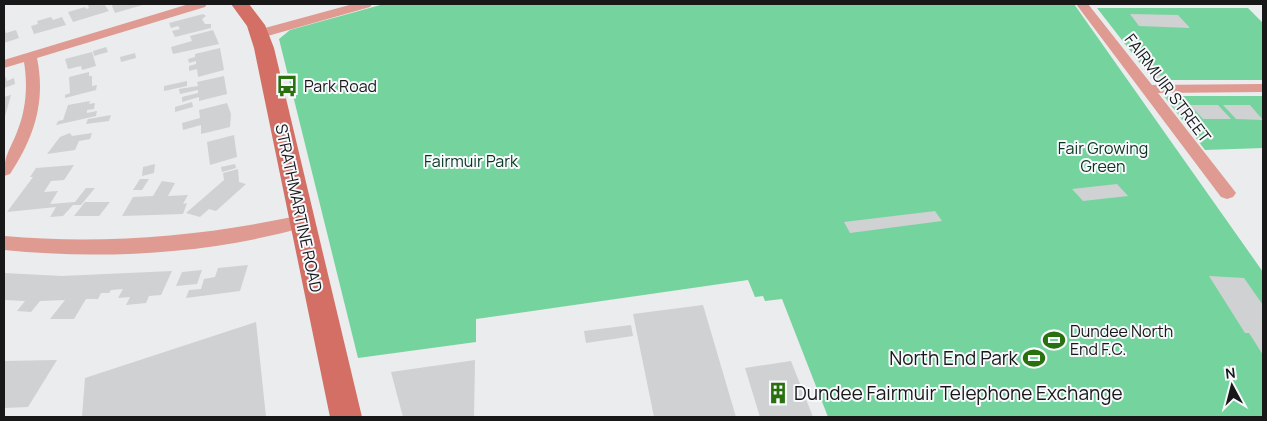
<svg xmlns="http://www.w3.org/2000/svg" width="1267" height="421" font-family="Manrope,sans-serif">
	<rect width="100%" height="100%" fill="#eaecee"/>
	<path fill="#75d49d" d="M384,4H1074L1263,272V417H828L782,299L765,301L763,296L755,297L748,280L476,319V342L358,358L279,39L290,30Z
		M1097,8H1248L1263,23V80H1153Z
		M1164,96H1263V148L1205,150Z"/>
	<path fill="#cfd1d3" d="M93,4H104L109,11L73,22L68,12L85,7L86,9L89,8L88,5Z
		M113,4H146L115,13L112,6Z
		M203,14L206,16L202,19L205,24H211V28L175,37L172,31L180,29L178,26L171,28L169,23Z
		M1130,14L1178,15L1190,28L1139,26Z
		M51,17L53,20L62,17L66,25L34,34L31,26L38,24L37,21Z
		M5,30L6,33L16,30L19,38L4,43Z
		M213,30L219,44L173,54L171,47L192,41L190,36Z
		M106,47L108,52L94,56L93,51Z
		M220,48L224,70L198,77L197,69L189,71V66L196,64V61L189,63L188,59L195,57V54Z
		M92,52L96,66L82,70L81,66L68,69L65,59Z
		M135,53L136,58L121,62L120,57Z
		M89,72V76H92V86L97,85L96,90L65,98V95L70,93L69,77Z
		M1149,75L1167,76L1171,80H1153Z
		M224,76L227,94L199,101V97L182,102V97L198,93V90L180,94L179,89L198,86L197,82Z
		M6,77L7,81L14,78L15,84L4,88V78Z
		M187,81V86L164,91V86Z
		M11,95L4,120V97Z
		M90,101L89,104L95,103L94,109L87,110V113L97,111L96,116L56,125L58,121L63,120L68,105Z
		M192,102L193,107L175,112V107Z
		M227,103L231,114L230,127L201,134V125L183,130L182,123L200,118L199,110Z
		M1172,105H1187L1199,119H1184Z
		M1190,105H1218L1231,119H1203Z
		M1223,105H1250L1263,120L1236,119Z
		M111,115L109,121L86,124L88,119Z
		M70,133L72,136L92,133L90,139L79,141L75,150L47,154L60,137Z
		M234,135L237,157L210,165L207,142Z
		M155,164L154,173L142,176L143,167Z
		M235,164L236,168L222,172L221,167Z
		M74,165L64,180L51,181L44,192L58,191L50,204L75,202L86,188H95L81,205H73L63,216L50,217L56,207L7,212L33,177H30L36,168Z
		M238,169L239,182L246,184L216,211L209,209L200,217L186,213L224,180L223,173Z
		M140,179H149L142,190H133Z
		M162,181L175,183L168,196L188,195L183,204L187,203L183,214L122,216L133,197L153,196Z
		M1117,184L1128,196L1083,201L1072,189Z
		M85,202H110L99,216H74Z
		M935,211L942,221L850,233L844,222Z
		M248,265L240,291L186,298L189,290L201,289L204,279L215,277L218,268Z
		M202,270L197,284L176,286L182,272Z
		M172,271L161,295L149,296L146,303L126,305L130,297L118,298L123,289L111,290L109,293H101L98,299H86L74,319H50L65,300L40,301L31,312L17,311L25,301L4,300V273L62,276Z
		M1209,276L1244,278L1263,305V355L1249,333H1245Z
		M703,305L736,417H654L633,314Z
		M256,322L266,417H82L85,378Z
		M631,325L633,336L586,343L584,331Z
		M57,360L28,407L4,408V361Z
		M475,360L474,417H403L391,372Z
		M791,361L813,417H760L745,368Z"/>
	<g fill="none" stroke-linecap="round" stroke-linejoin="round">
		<path fill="#df9a91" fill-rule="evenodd" d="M189,4H207L205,7L37,58C46,102 34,138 10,174L4,176C4,155 10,150 17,132C26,110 28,86 24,62L4,68V60Z
			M353,4H372L370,7L264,37L259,38L252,34L254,31Z
			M1076,4H1088L1152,85L1263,84V92L1158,93L1233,189L1236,193L1233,197L1227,199L1221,197Z
			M302,215L308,216L311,221L308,226C213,254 102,260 4,250V236C105,245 203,236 302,215Z"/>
		<path fill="#d36f65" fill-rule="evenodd" d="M231,4H249L265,25L274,48L362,417H330L254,48L247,26Z"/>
	</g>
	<defs>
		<g id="bus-bare" transform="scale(1.725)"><path d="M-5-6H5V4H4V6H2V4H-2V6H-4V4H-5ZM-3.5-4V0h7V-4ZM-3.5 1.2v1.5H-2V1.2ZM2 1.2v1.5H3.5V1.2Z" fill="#29700f" stroke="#f8f9fc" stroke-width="2.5" paint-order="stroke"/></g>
		<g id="stadium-bare" transform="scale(1.725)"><path d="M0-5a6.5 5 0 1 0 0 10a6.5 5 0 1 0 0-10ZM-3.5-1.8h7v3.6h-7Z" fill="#29700f" stroke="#f8f9fc" stroke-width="2.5" paint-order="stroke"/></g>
		<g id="building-bare" transform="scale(1.725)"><path d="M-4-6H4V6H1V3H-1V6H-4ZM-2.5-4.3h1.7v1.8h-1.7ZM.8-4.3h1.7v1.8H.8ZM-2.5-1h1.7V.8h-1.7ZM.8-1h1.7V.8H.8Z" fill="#29700f" stroke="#f8f9fc" stroke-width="2.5" paint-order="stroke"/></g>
	</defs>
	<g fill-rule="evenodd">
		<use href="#bus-bare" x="287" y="86"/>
		<use href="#stadium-bare" x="1054" y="340"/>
		<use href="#stadium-bare" x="1034" y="358"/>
		<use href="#building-bare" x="778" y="393"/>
	</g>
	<g text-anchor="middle" stroke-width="4" stroke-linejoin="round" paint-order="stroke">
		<g font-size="16" fill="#181819" stroke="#f8f9fc" text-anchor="start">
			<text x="304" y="92">Park Road</text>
			<text x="1070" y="337">Dundee North<tspan x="1070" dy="18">End F.C.</tspan></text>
		</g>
		<g font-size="16" fill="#181819" stroke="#f8f9fc">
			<text transform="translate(1168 88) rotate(53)" y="6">FAIRMUIR STREET</text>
			<text transform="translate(299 208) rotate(78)" y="6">STRATHMARTINE ROAD</text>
		</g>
		<g font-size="16" fill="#08361f" stroke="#f8f9fc">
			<text x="1103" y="154">Fair Growing<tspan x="1103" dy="18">Green</tspan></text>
			<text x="471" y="167">Fairmuir Park</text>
		</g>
		<g font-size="19" fill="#181819" stroke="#f8f9fc" text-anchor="end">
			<text x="1018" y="365">North End Park</text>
			<text x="794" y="400" text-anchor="start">Dundee Fairmuir Telephone Exchange</text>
		</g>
	</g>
	<rect width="1267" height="421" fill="none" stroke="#181819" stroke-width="10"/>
	<g transform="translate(1232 386) rotate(353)" stroke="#f8f9fc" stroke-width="4" paint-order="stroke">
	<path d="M0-4L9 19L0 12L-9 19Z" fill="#181819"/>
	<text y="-8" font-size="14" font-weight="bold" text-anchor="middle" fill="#181819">N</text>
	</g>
</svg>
